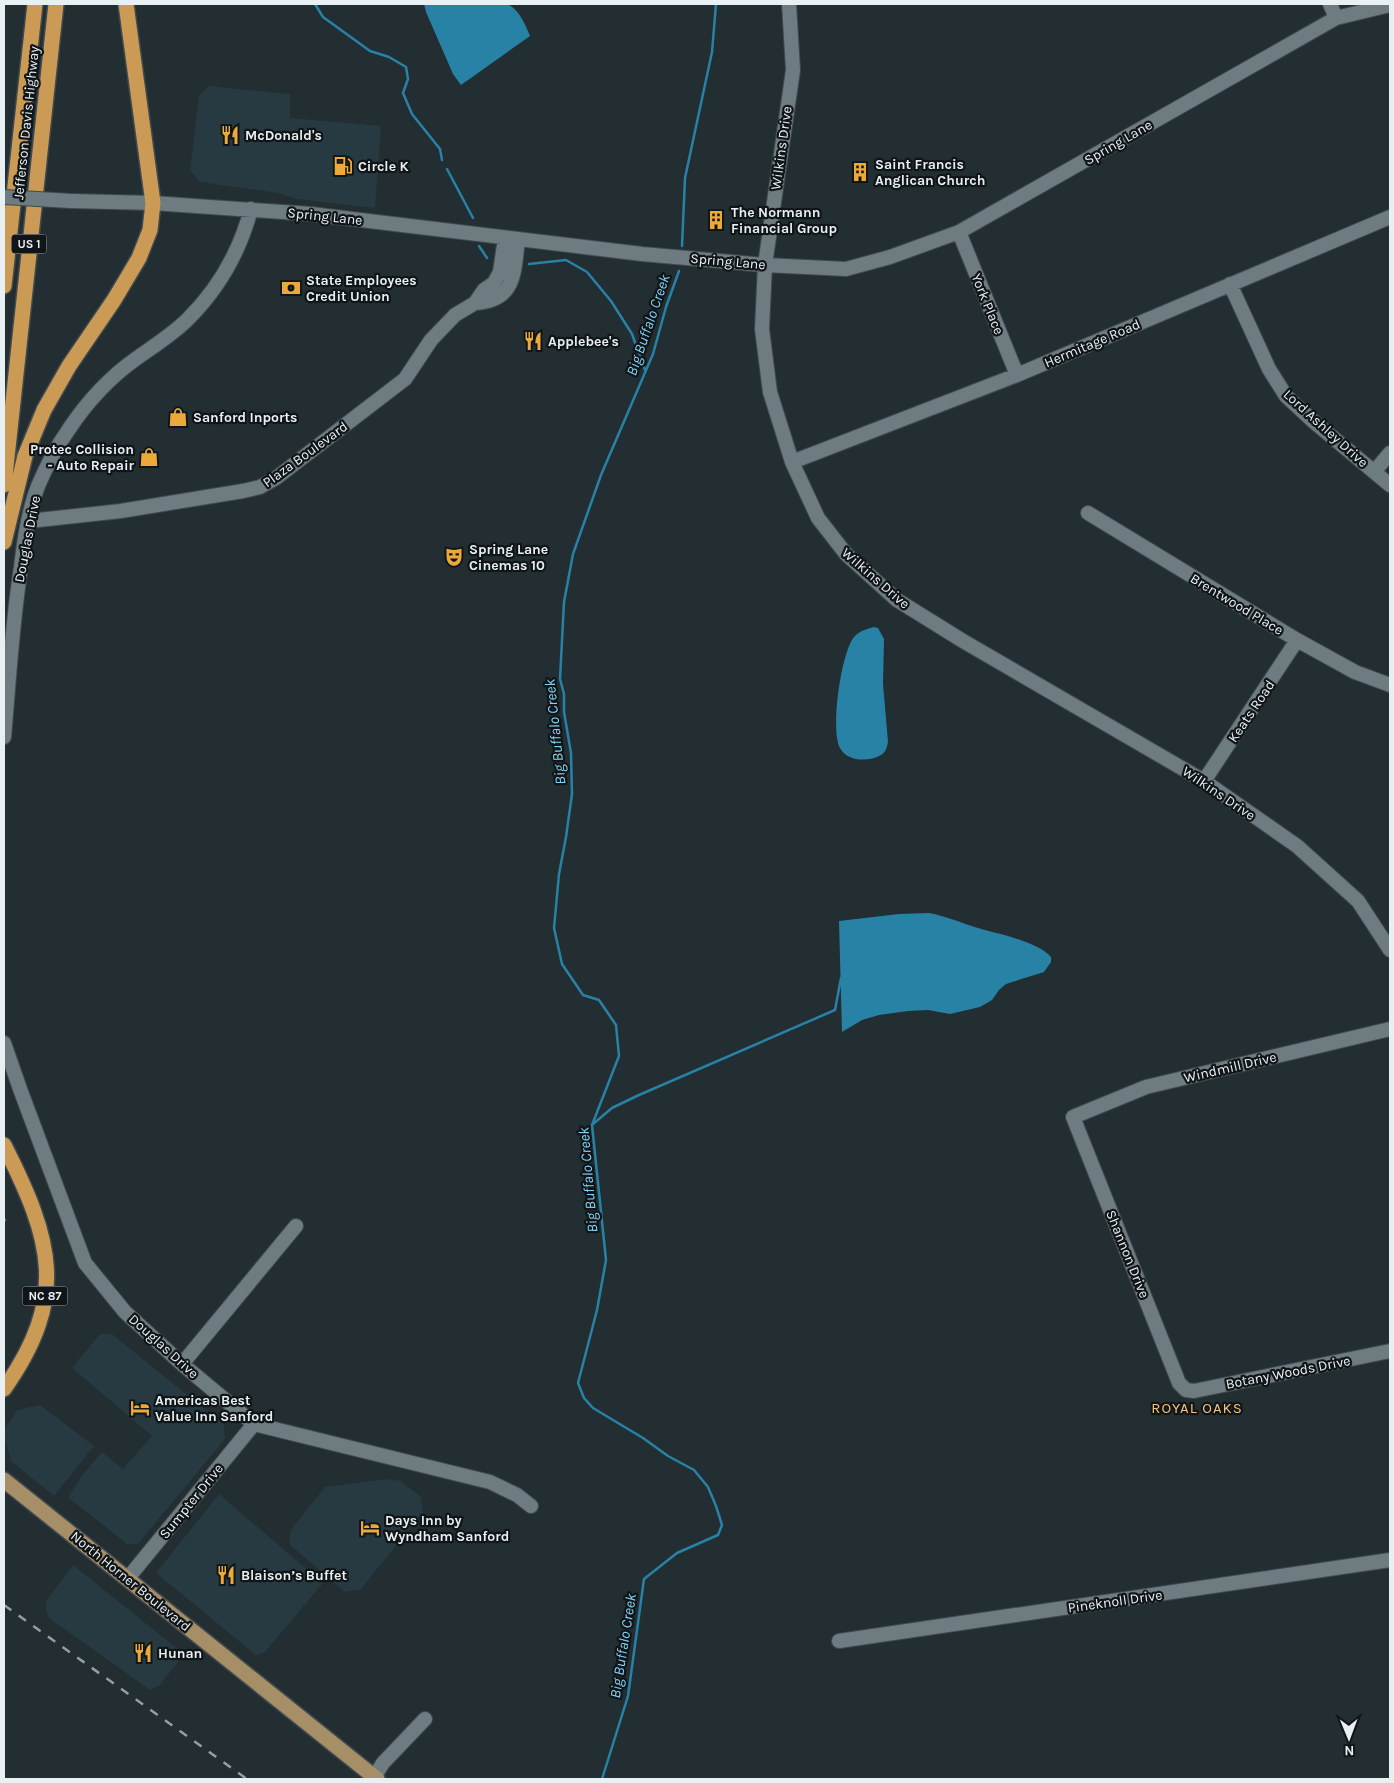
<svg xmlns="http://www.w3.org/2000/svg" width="1394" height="1783" font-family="Karla,sans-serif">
	<rect width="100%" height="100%" fill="#232e33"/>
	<path fill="#273941" d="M208,86L290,94V118L381,126L375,208L297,199L278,193L200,182L190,170L199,96Z
		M100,1334H112L224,1425L225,1439L138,1544H127L69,1498V1495L85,1472L102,1452L123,1469L152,1436L72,1368Z
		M40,1405L94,1446L54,1496L11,1461L4,1436V1430L17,1410Z
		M388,1479L401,1481L421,1497L423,1512L361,1589L345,1592L289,1544L290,1531L325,1487Z
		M219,1494L323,1583L265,1652L256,1655L156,1573Z
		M73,1565L184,1654L159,1686L150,1690L49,1618L46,1610V1601Z"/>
	<path fill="#2782a5" d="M424,4H508C520,11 525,24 530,36L461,85L453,74L426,12Z
		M874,627L878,628L884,639L883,684L888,742C887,747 886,752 881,755C869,762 847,762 840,748C830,730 841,653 854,637C859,631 867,629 874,627Z
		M929,913C946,916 961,923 978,928C998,934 1037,941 1051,957V962L1044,972L1006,984L999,990L992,1000L980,1007L950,1014L928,1010L908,1011L879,1015L862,1020L842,1032L839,921L899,914Z"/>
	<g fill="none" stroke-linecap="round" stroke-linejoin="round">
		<path stroke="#2782a5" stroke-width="2.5" d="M315,4L323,17L370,51L389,57L406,67L408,79L403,93L412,114L440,149L442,160
			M447,169L473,218
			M479,246L487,258
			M682,246L685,178L712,52L716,4
			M529,264L566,260L587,272L611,301L632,334L645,370
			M593,1124L612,1108L639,1095L835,1010L841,978L845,979
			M4,1219L5,1220
			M602,1779L628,1696L644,1579L677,1553L718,1535L722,1525L716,1506L708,1487L694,1470L668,1456L643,1438L593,1408L584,1398L578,1383L597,1310L606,1260L592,1125L619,1056L616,1025L599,1000L583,995L562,964L554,928L559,874L566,837L572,794L571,753L564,712V694L560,679L564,602L573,554L601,475L653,354L666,307L679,271"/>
		<g stroke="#414a4f" stroke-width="16">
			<path id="minor" d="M789,4L793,70L765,265L762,329L770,392L792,462L818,518L846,554L897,600L963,641L1204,781L1297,846L1358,901L1390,950
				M1330,4L1336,18
				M71,201L153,203L311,214L642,254L765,265L846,269L890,257L959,232L1336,18L1390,5
				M959,232L1017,375
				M1230,284L1269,369L1286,396L1313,421L1390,485
				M475,303C516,301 514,272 518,239
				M792,462L1017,375L1390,217
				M1374,472L1390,453
				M1088,513L1297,640L1355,672L1390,685
				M29,521L121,511L243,491L260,487L276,478L405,379L431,340L455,315L475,303L484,290L494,283L500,272L505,238
				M4,737C9,681 12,624 21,567C24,541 28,511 38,486C46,467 57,446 69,429C87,402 110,377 137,358C154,346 173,334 188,319C219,288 240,251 251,209
				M1204,781L1297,640
				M1390,1029L1146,1087L1073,1117L1179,1383L1186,1390L1194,1391L1390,1351
				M4,1043L20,1089L85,1263L125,1312L182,1364L254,1424L490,1482L517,1495L531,1506
				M182,1364L296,1226
				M128,1578L254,1424
				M839,1641L1390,1560
				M374,1777L383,1763L425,1719"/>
		</g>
		<g stroke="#414a4f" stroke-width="18">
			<path id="major" d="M4,1480L377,1779"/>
		</g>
		<g stroke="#414a4f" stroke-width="18">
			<path id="highway" d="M4,286L35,4
				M4,485L56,4
				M4,542L25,456L44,410L69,366L114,300L139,258L150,230L153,203L126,4
				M4,1145C52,1240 69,1297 4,1389"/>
		</g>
		<use href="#minor" stroke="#6e7b81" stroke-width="14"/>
		<use href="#major" stroke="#a68e67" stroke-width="15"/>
		<use href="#highway" stroke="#cb9b56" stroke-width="15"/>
		<path stroke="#959ea2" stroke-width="2.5" stroke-dasharray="9 9" stroke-linecap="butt" d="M4,1605L247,1779"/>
		<g stroke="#414a4f" stroke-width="16" stroke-linecap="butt">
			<path id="minor-bridge" d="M4,197L71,201"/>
		</g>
		<use href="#minor-bridge" stroke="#6e7b81" stroke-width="14"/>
	</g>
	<defs>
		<g id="restaurant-bare" transform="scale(1.5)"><path d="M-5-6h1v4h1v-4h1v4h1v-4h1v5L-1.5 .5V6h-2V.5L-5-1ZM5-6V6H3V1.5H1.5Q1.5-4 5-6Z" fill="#eca93a" stroke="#101518" stroke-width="2.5" paint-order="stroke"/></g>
		<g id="fuel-bare" transform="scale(1.5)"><path d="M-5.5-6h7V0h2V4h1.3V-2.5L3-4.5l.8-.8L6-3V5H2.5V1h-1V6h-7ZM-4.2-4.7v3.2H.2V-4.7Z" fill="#eca93a" stroke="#101518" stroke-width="2.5" paint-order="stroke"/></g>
		<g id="building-bare" transform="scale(1.5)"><path d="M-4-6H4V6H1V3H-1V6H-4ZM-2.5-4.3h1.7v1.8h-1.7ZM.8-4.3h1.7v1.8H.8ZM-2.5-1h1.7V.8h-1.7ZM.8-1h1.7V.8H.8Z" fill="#eca93a" stroke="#101518" stroke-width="2.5" paint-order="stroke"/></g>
		<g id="bank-bare" transform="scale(1.5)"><path d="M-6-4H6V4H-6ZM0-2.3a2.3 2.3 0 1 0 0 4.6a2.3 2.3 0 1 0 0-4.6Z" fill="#eca93a" stroke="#101518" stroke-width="2.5" paint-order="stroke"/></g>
		<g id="shop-bare" transform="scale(1.5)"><path d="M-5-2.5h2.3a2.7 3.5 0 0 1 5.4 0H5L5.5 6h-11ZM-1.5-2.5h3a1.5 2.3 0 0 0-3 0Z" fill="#eca93a" stroke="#101518" stroke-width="2.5" paint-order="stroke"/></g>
		<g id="theatre-bare" transform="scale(1.5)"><path d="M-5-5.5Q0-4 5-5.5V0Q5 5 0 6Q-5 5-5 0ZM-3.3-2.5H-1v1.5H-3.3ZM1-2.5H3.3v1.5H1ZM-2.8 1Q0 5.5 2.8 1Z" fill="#eca93a" stroke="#101518" stroke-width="2.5" paint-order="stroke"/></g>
		<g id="hotel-bare" transform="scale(1.5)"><path d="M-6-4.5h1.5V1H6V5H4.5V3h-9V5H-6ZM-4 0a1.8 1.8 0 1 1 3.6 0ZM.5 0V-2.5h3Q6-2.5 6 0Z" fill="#eca93a" stroke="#101518" stroke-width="2.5" paint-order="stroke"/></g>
	</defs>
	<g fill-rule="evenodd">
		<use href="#restaurant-bare" x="230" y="135"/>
		<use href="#fuel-bare" x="343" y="166"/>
		<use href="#building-bare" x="860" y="172"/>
		<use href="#building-bare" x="716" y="220"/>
		<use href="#bank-bare" x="291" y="288"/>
		<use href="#restaurant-bare" x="533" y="341"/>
		<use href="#shop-bare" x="178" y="417"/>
		<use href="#shop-bare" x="149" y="457"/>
		<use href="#theatre-bare" x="454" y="557"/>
		<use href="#hotel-bare" x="140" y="1408"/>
		<use href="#hotel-bare" x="370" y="1528"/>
		<use href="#restaurant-bare" x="226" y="1575"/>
		<use href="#restaurant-bare" x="143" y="1653"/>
	</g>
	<g text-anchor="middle" stroke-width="4.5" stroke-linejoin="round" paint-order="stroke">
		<g fill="#101518" stroke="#a8aeb2" stroke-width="1">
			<rect x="11.5" y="234.5" width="35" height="19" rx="4"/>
			<rect x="22.5" y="1286.5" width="45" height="19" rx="4"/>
		</g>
		<g font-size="12" font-weight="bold" fill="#e9f0f4">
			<text x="29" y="248">US 1</text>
			<text x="45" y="1300">NC 87</text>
		</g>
		<g font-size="14" fill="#e9f0f4" stroke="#101518">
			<text transform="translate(26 123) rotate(-84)" y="5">Jefferson Davis Highway</text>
			<text transform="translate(1118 142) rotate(-30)" y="5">Spring Lane</text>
			<text transform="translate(781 148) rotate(-82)" y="5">Wilkins Drive</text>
			<text transform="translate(325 216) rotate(6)" y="5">Spring Lane</text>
			<text transform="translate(728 261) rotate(5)" y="5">Spring Lane</text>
			<text transform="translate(988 304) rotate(68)" y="5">York Place</text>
			<text transform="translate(1092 343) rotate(-23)" y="5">Hermitage Road</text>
			<text transform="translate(1326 428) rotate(42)" y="5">Lord Ashley Drive</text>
			<text transform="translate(305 454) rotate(-36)" y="5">Plaza Boulevard</text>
			<text transform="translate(27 539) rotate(-79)" y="5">Douglas Drive</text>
			<text transform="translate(876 578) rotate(41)" y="5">Wilkins Drive</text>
			<text transform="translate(1237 604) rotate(31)" y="5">Brentwood Place</text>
			<text transform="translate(1251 711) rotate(-56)" y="5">Keats Road</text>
			<text transform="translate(1219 793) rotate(34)" y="5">Wilkins Drive</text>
			<text transform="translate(1230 1067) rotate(-13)" y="5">Windmill Drive</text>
			<text transform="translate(1128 1254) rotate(68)" y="5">Shannon Drive</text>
			<text transform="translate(164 1346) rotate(42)" y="5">Douglas Drive</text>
			<text transform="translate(1288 1372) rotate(-11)" y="5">Botany Woods Drive</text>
			<text transform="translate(191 1501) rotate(-51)" y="5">Sumpter Drive</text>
			<text transform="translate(131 1581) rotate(39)" y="5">North Horner Boulevard</text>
			<text transform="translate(1115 1601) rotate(-8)" y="5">Pineknoll Drive</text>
		</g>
		<g font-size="14" font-weight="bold" fill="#e9f0f4" stroke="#101518" text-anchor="start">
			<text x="245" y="140">McDonald's</text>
			<text x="875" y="169">Saint Francis<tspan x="875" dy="16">Anglican Church</tspan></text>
			<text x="358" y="171">Circle K</text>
			<text x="731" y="217">The Normann<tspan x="731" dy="16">Financial Group</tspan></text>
			<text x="306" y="285">State Employees<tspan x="306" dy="16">Credit Union</tspan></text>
			<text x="548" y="346">Applebee's</text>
			<text x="193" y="422">Sanford Inports</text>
			<text x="134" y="454" text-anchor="end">Protec Collision<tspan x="134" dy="16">- Auto Repair</tspan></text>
			<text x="469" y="554">Spring Lane<tspan x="469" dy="16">Cinemas 10</tspan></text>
			<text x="155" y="1405">Americas Best<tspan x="155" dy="16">Value Inn Sanford</tspan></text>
			<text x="385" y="1525">Days Inn by<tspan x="385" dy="16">Wyndham Sanford</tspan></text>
			<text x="241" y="1580">Blaison’s Buffet</text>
			<text x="158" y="1658">Hunan</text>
		</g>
		<g font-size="15" font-style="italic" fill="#83d1f4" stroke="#101518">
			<text transform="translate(648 325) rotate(-71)" y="5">Big Buffalo Creek</text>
			<text transform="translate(555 732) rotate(-96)" y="5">Big Buffalo Creek</text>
			<text transform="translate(588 1180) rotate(-95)" y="5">Big Buffalo Creek</text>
			<text transform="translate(623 1646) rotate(-81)" y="5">Big Buffalo Creek</text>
		</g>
		<g font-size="15" letter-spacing="1" fill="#f3c481" stroke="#101518">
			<text x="1197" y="1413">ROYAL OAKS</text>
		</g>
	</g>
	<rect width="1394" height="1783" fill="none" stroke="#e9f0f4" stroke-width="10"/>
	<g transform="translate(1349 1738) rotate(179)" stroke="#101518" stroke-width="4" paint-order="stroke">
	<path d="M0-4L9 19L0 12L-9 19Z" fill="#e9f0f4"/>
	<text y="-8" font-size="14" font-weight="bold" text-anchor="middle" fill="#e9f0f4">N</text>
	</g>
</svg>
